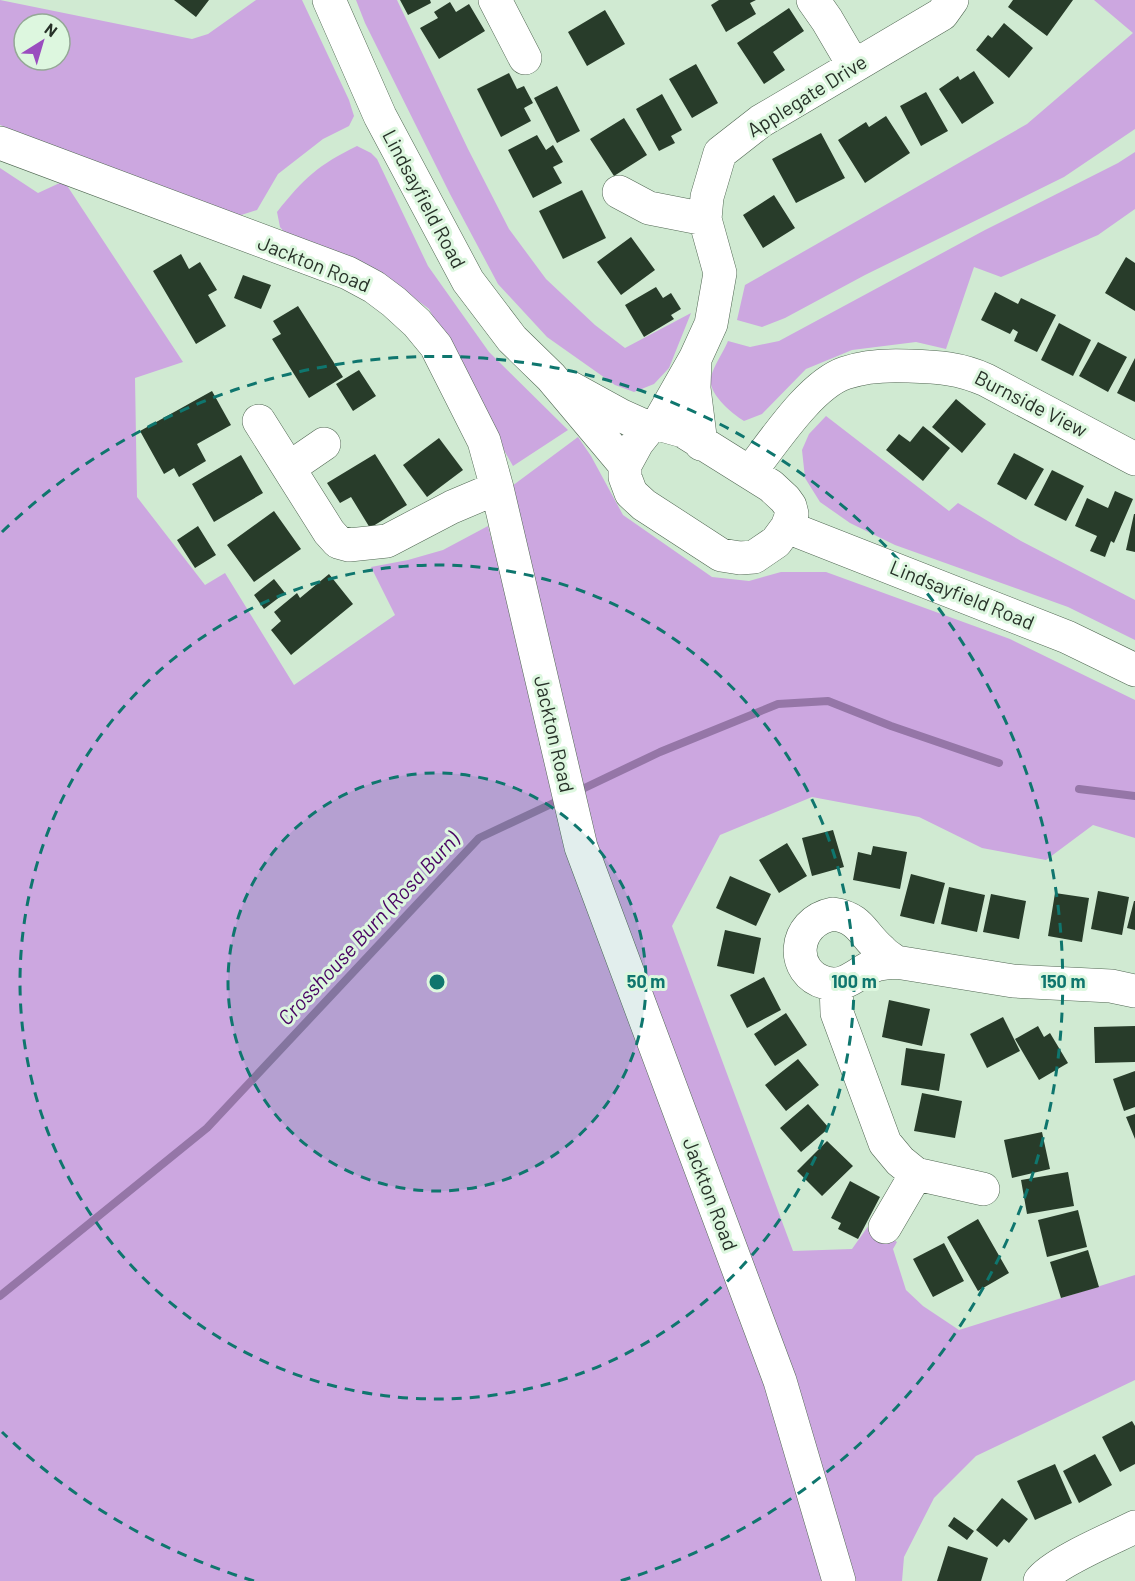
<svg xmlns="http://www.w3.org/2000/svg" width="1135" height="1581" font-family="Barlow,sans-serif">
	<rect width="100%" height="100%" fill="#d0ead2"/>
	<path fill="#cca7e0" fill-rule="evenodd" d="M0,0L192,39L208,34L256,0H302L349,100L354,116L349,126L323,139L278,174L257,210L235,217L0,125ZM24,24H60V60H24Z
		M356,0H397L468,149L509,229L546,279L595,325L625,348L691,313L669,368L654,384L634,392L615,385L547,337L498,284L450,194L365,23Z
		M1094,0H1135V129L1064,177L865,275L785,318L762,327L737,320L745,285L1027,124L1133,33Z
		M357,146L371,153L377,159L428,266L489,352L568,430L513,466L482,412L429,309L389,279L290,239L280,227L277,212C304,178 318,165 357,146Z
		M1135,152V209L1098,235L1001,277L974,267L946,349L916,342L852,350L806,369L762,414L744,421C732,414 707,393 711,377C714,365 723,353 728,341L750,347L779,341L985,230L1118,163Z
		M0,168L38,193L64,181L183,362L135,378L137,497L205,585L225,573L294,685L395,615L371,567L408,560L443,550L488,526L570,845L761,1352L827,1581H0Z
		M826,416L949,511L958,503L1021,541L1135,600V640L1068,607L895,545L850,523L820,502L805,478L802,450L809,434Z
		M578,437L591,456L623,515L712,577L749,581L781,572H826L1010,639L1135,700V838L1093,825L1046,860L982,848L919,817L812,797L720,835L672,926L793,1251L852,1249L869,1225L897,1242L893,1249L906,1290L923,1306L959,1330L1135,1275V1380L976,1456L934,1498L904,1557L902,1581H848L586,828L504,492Z"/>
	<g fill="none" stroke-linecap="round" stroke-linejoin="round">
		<path stroke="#9576a7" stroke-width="8" d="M1079,789L1135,796
			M574,793L660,752L778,704L828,701L891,726L999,763
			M0,1296L207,1128L479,838L562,799"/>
	</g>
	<path fill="#283c2a" d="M174,0H209L196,17Z
		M400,0H430L431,3L408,15Z
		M719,0H756L750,3L756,14L726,32L711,5Z
		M1013,0H1073L1047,36L1008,7Z
		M450,2L456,12L469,4L485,31L439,59L420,28L438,18L434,12Z
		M789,8L804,31L773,52L785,70L764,84L737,43Z
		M605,10L625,44L587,66L568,32Z
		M1004,23L1033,48L1009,78L976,50L988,35L992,38Z
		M696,64L718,103L692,118L669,79Z
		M974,71L994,103L962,124L939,89L958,76L960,80Z
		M509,73L517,89L524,86L533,103L524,108L531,121L501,137L477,89Z
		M557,86L580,131L557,143L534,98Z
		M926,92L948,131L921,146L900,106Z
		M662,94L682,130L671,136L675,143L659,151L636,109Z
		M886,116L910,153L865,183L838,140L866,122L869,127Z
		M624,118L647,155L614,176L590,139Z
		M821,133L845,178L796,203L772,159Z
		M537,135L546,150L553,145L563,162L553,167L562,183L533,198L508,150Z
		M582,190L606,238L563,259L539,211Z
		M774,195L795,228L763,248L743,215Z
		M631,237L655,270L621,295L597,262Z
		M181,254L189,269L200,262L217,290L208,295L226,326L196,344L153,271Z
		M1126,257L1135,263V311L1105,293Z
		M243,275L271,285L261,309L234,298Z
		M656,287L663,298L671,293L681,309L671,315L674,319L644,337L625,305Z
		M995,292L1018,304L1021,298L1056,315L1037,352L1014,341L1018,332L1013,329L1010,334L981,320Z
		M298,306L343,377L309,398L272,339L281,334L273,321Z
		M1059,323L1091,340L1073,376L1041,360Z
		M1098,342L1127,357L1108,392L1079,376Z
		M1135,358V402L1117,393Z
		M359,370L376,396L353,411L336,384Z
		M212,391L231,425L197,444L206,461L179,477L174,468L164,474L140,431Z
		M956,399L986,424L962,453L932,427Z
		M923,426L950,448L923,481L886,450L899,434L910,442Z
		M439,438L463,470L427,497L403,465Z
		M1014,453L1044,469L1026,500L997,484Z
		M375,454L407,505L370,528L351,497L340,503L327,483Z
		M241,455L263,493L214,522L192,484Z
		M1052,470L1084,486L1066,521L1034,505Z
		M1115,491L1133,499L1114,543L1111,541L1105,557L1090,551L1097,536L1075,526L1087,498L1108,508Z
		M274,511L301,549L254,582L227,545Z
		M1134,514H1135V552L1126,550Z
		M198,526L216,555L195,568L177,540Z
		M329,574L353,604L291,655L271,630L281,621L274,612L297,593L300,598Z
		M274,579L285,593L264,609L254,595Z
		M833,830L844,867L812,876L802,838Z
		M787,843L807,876L779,893L759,860Z
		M873,846L907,852L900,889L853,880L858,852L871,855Z
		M911,874L945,883L934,924L900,916Z
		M730,876L771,894L756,926L716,908Z
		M949,887L985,895L977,932L941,924Z
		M1098,891L1129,897L1122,935L1091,929Z
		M1055,893L1089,898L1082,942L1048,936Z
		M991,894L1026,901L1019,939L983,932Z
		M1134,901H1135V930L1127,928Z
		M725,930L761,938L754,974L717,966Z
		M764,977L781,1010L747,1028L730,995Z
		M889,1000L930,1009L922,1046L882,1037Z
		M786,1013L807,1045L775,1066L754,1034Z
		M1003,1017L1020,1051L987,1068L970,1034Z
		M1038,1026L1044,1037L1050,1033L1068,1063L1039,1080L1015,1039Z
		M1135,1026V1062L1095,1063L1094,1027Z
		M906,1048L945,1054L939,1091L901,1085Z
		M798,1059L819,1085L786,1111L765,1085Z
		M1135,1071V1107L1124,1111L1113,1079Z
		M922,1093L962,1101L955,1138L914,1131Z
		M808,1104L829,1128L801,1152L780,1128Z
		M1135,1114V1139L1126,1117Z
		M1042,1132L1050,1169L1012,1178L1004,1140Z
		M827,1141L853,1166L822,1196L797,1171Z
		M1068,1172L1074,1206L1027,1214L1021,1180Z
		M850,1181L880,1197L858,1239L838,1229L841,1223L831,1218Z
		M1078,1210L1087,1247L1047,1257L1038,1220Z
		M978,1219L1009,1273L978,1291L947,1237Z
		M944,1243L964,1281L933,1297L913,1259Z
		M1088,1250L1099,1287L1061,1298L1050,1262Z
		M1132,1421L1135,1426V1464L1120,1472L1102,1437Z
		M1095,1454L1112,1485L1079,1503L1063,1471Z
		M1055,1464L1072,1503L1035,1520L1017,1481Z
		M1002,1498L1028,1519L1009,1543L1004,1539L997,1547L976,1530Z
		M954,1517L974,1531L967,1540L948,1526Z
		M948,1546L988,1558L981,1581H937Z"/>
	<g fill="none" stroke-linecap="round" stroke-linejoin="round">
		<g stroke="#516753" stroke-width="34">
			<path id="minor" d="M329,0L380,116L468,281L512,339L551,377L625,465
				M495,0L525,58
				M813,0L827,20L854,66
				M0,143L348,273L374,287L394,302L417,323L436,346L484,441L497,488L581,847L780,1381L839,1581
				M619,192L649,208L705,219
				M695,359L711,324L720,273L705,219L707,197L720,153L761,121L942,14L952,0
				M569,387L620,415L649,428
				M259,421L329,532L338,542L349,545L387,541L452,507L497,488
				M658,424L683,431L771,486L785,499L790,506L792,514L787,527L776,542L754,557L740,558L721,555L644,505L631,493L625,477V465L637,443L649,428Z
				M658,424L695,359L694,388L701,444
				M289,468L324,444
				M750,472C773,443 810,385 845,373C865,366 889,365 909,366C938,367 959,368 986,380L1135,459
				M787,527L1067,637L1135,670
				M833,914C861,918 862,934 881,950C885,955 891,958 896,962C888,963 880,963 873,966C857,973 846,988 826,983C789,973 792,922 833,914Z
				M896,962L1013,981L1111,986L1135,991
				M836,984L837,1013L885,1143L900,1161L916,1174L983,1189
				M885,1227L916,1174
				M1040,1581C1053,1563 1113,1538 1135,1527"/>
		</g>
		<use href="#minor" stroke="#fff" stroke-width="33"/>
	</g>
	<circle cx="437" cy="982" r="209" fill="#0f766e" fill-opacity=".12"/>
	<g fill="none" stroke="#0f766e" stroke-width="3" stroke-dasharray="10 8">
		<circle cx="437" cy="982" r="209"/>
		<circle cx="437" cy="982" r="417"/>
		<path d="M254 1581A626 626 0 0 1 2 1432M2 532A626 626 0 1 1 620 1581"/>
	</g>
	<g text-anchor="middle" stroke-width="6" stroke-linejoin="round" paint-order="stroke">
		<g font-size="20" fill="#273128" stroke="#ddf7df">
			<text transform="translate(807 96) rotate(-32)" y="7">Applegate Drive</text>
			<text transform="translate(424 199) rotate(62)" y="7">Lindsayfield Road</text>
			<text transform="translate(314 264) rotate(22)" y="7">Jackton Road</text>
			<text transform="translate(1031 404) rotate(27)" y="7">Burnside View</text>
			<text transform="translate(962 595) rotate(22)" y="7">Lindsayfield Road</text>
			<text transform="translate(554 734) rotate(77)" y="7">Jackton Road</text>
			<text transform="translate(710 1194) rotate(69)" y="7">Jackton Road</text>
		</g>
		<g font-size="21" font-style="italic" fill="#490363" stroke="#ddf7df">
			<text transform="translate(369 929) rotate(-47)" y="7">Crosshouse Burn (Rosa Burn)</text>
		</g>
	</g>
	<circle cx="437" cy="982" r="9" fill="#0f766e" stroke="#ddf7df" stroke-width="3"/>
	<g font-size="18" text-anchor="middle" font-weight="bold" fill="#0f766e" stroke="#ddf7df" stroke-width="6" stroke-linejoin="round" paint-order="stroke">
		<text x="646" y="988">50 m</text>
		<text x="854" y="988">100 m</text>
		<text x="1063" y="988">150 m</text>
	</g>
	<g transform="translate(42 42) rotate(37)"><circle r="28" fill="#ddf7df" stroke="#94a896" stroke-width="1.5"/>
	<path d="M0-4.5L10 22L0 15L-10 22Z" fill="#9a4dbf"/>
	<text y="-9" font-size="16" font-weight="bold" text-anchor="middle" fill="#273128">N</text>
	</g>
</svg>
